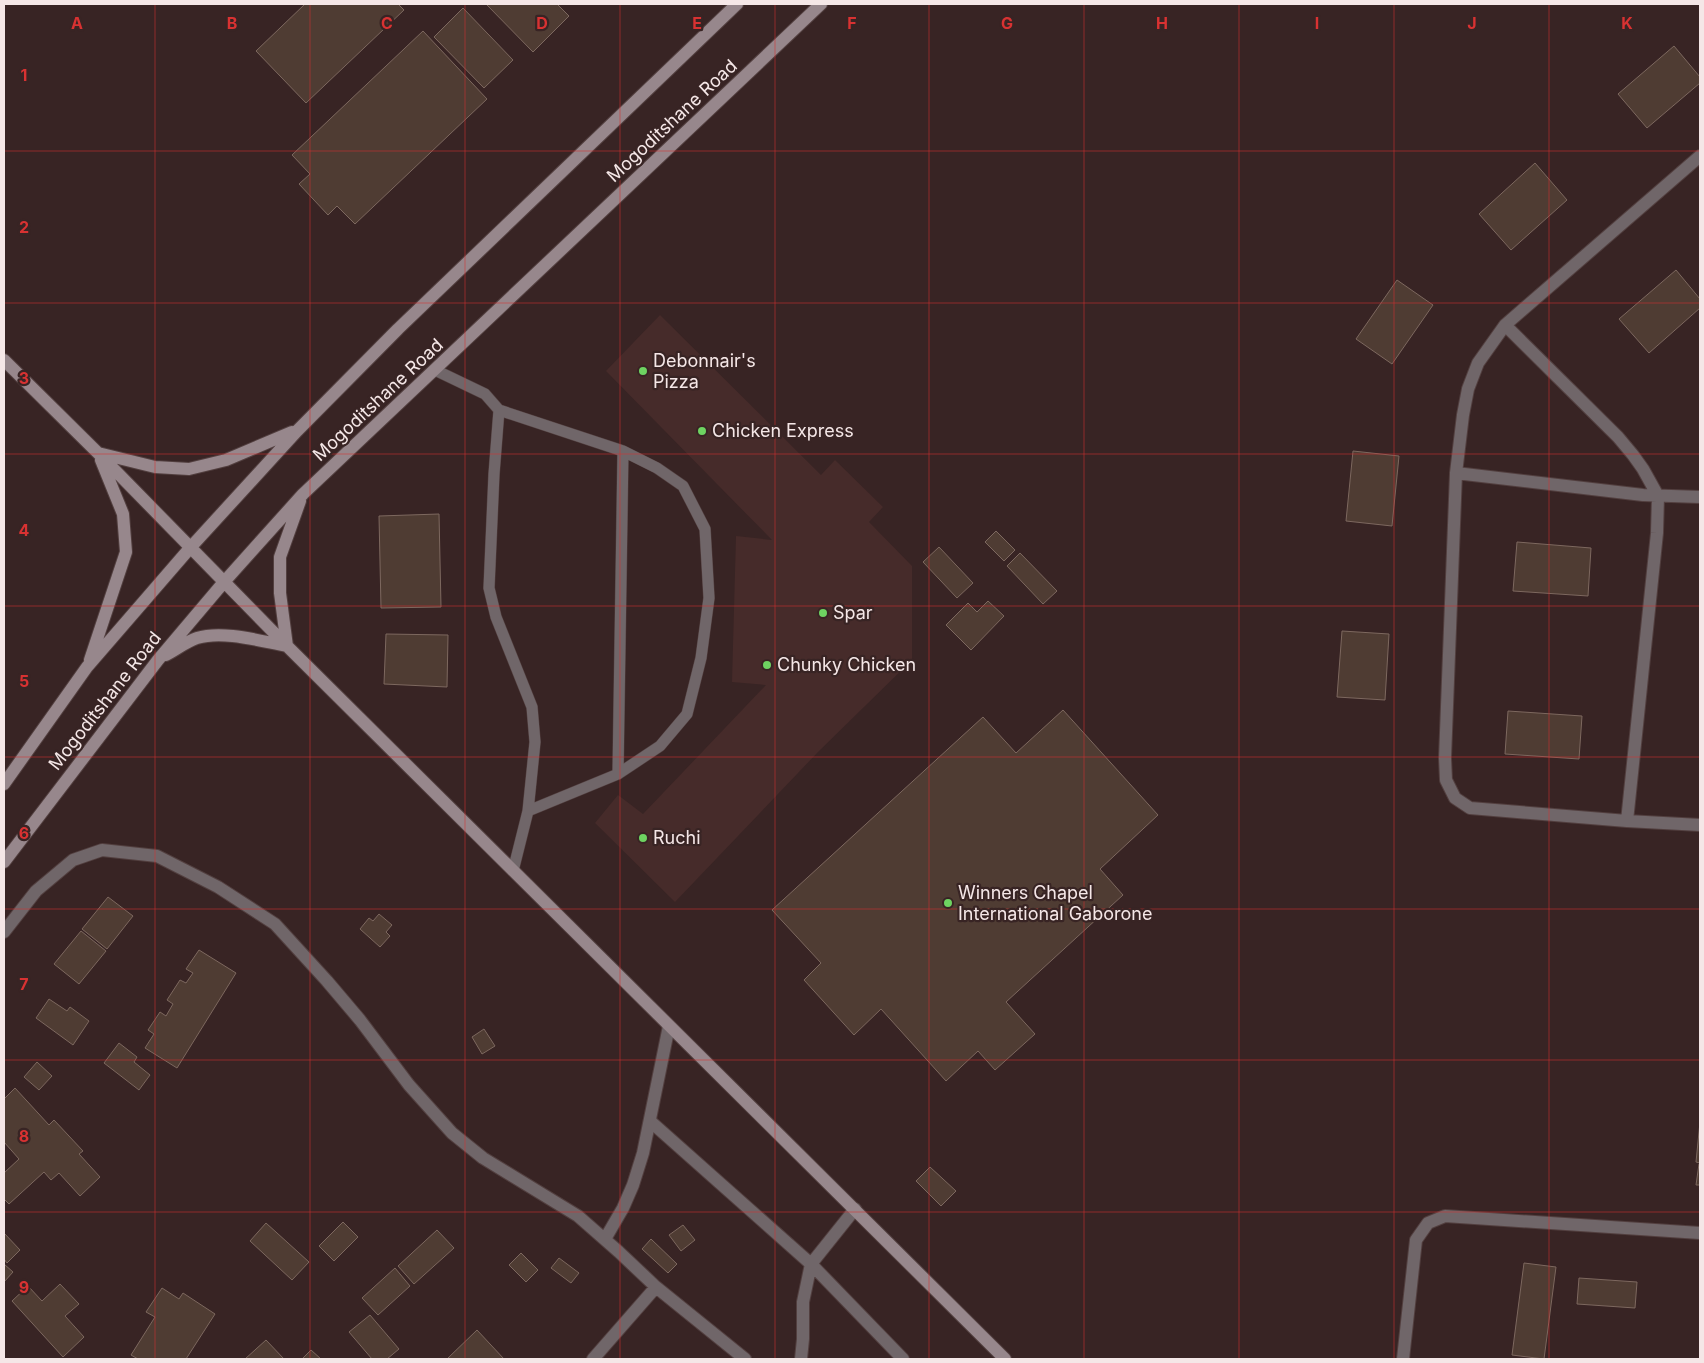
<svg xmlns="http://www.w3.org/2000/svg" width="1704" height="1363" font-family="Inter,sans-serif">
	<rect width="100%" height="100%" fill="#382424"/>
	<path fill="#462b2a" d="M660,315L821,475L835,460L883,507L869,522L912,566V660L818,752L675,902L595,823L618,795L643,814L766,685L732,682L736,536L772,540L606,371Z"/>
	<path fill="#4f3c33" stroke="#7d685f" d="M305,4H398L404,10L306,103L256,51Z
		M486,4H557L569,16L533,52Z
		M463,8L513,60L484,88L434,37Z
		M423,31L487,99L355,224L337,206L328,215L299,184L310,174L292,155Z
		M1674,46L1700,77V83L1647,128L1618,94Z
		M1535,163L1567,200L1511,250L1479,214Z
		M1676,270L1700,299V308L1649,353L1619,319Z
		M1397,280L1433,305L1392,364L1356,339Z
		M1353,451L1399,456L1392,526L1346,521Z
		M439,514L441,607L381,608L379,516Z
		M996,531L1015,550L1004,561L985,542Z
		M1517,542L1591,548L1588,596L1513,591Z
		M939,547L973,583L957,598L923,562Z
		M1020,553L1057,591L1043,604L1007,566Z
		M988,601L1004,616L971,650L946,625L968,603L977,612Z
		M1342,631L1389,634L1385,700L1337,697Z
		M386,634L448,635L447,687L384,684Z
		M1063,710L1158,815L1100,869L1123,895L1006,1002L1035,1034L995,1070L978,1051L946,1081L881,1009L854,1035L804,980L821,963L772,910L983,717L1016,753Z
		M1508,711L1582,716L1579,759L1505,754Z
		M108,897L133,916L107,949L82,929Z
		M379,914L392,925L386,932L390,936L380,947L360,929L369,918L373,921Z
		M81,931L106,951L79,984L54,964Z
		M199,950L236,973L177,1068L145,1048L154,1034L148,1030L160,1012L166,1016L173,1004L167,1000L180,980L186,983L193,973L186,969Z
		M49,999L67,1011L70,1007L89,1021L73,1045L36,1018Z
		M484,1029L495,1046L482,1054L472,1037Z
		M119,1043L137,1057L134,1062L150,1075L139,1090L104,1063Z
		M37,1062L52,1076L39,1090L24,1077Z
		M15,1088L49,1125L54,1120L83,1151L79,1154L100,1177L80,1196L59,1173L51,1180L44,1172L9,1204L4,1199V1173L19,1159L4,1142V1099Z
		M1700,1122V1163L1696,1162Z
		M1699,1164H1700V1185H1696Z
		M930,1167L956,1191L941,1206L916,1181Z
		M343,1222L358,1237L334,1261L319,1246Z
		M266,1223L309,1262L292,1280L250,1241Z
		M683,1225L695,1240L681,1251L669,1235Z
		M437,1230L454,1248L414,1284L398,1266Z
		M4,1233L20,1250L7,1263L4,1259Z
		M651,1239L677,1264L668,1273L642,1249Z
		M521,1253L538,1270L526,1282L509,1265Z
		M559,1258L579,1273L571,1283L551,1268Z
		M1524,1263L1556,1267L1544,1359L1512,1355Z
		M4,1264L13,1272L4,1282Z
		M395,1268L410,1286L378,1315L362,1298Z
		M1579,1278L1637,1282L1635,1308L1577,1304Z
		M60,1284L79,1304L65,1316L84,1337L63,1357L12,1301L28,1286L42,1301Z
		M162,1288L179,1299L183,1293L215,1314L186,1359H138L131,1355L155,1317L146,1312Z
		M370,1315L399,1349L387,1359H372L349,1332Z
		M477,1330L504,1359H447Z
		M266,1340L284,1359H245Z
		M311,1350L321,1359H302Z"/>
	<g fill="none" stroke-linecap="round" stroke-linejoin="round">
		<g stroke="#523f3f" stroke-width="12">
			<path id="service" d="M435,370L485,394L499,410L494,474L489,588L496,617L532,707L535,742L528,811L513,871
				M499,410L623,451L657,468L683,486L705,529L709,598L701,658L687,714L660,746L618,774L528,811
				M618,774L623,451"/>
		</g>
		<g stroke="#523f3f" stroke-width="14">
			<path id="minor" d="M1700,156L1505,325L1478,363L1468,389L1463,415L1456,473L1445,758L1446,780L1455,798L1470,808L1627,821L1700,825
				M1505,325L1618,437L1633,455L1643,469L1658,496L1657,533L1627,821
				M1456,473L1643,495L1700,497
				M4,932L36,891L73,860L102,850L157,856L218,887L275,924L327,981L360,1020L409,1085L452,1133L483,1158L578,1216L619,1252L656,1287L745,1359
				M650,1121L811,1264L903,1359
				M605,1239L623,1208L633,1185L643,1153L669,1026
				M593,1359L656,1287
				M801,1359L803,1339V1302L811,1264L855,1209
				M1403,1359L1416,1240L1428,1223L1445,1216L1700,1233"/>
		</g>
		<g stroke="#523f3f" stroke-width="14">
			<path id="secondary" d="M4,360L98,453L287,646L1005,1359
				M98,453L155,467L189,469L226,460L292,432
				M166,655C176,650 187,641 197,638C223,630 260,641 287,646L280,593V557L300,501
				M90,660L126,552L123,514L101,460
				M4,784L87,667L190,548L297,431L398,329L737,4
				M4,862L158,660L224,582L303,494L821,4"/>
		</g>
		<use href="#service" stroke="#706669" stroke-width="11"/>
		<use href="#minor" stroke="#706669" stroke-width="12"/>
		<use href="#secondary" stroke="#97878c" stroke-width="12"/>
	</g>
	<path fill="none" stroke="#d83232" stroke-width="1" stroke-opacity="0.55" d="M155,4V1359M310,4V1359M465,4V1359M620,4V1359M775,4V1359M929,4V1359M1084,4V1359M1239,4V1359M1394,4V1359M1549,4V1359M4,151H1700M4,303H1700M4,454H1700M4,606H1700M4,757H1700M4,909H1700M4,1060H1700M4,1212H1700"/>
	<g fill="#6ed361" stroke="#382424" stroke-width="2">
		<circle cx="643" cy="371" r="5"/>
		<circle cx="702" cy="431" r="5"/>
		<circle cx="823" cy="613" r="5"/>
		<circle cx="767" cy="665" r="5"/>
		<circle cx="643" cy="838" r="5"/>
		<circle cx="948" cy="903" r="5"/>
	</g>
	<g text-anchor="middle" stroke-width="4.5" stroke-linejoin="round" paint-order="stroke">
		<g font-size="18" fill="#f5e7e7" stroke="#382424">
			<text transform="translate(672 121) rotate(-43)" y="6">Mogoditshane Road</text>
			<text transform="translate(378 400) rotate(-43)" y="6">Mogoditshane Road</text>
			<text transform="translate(105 701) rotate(-52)" y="6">Mogoditshane Road</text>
		</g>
		<g font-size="18" fill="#f5e7e7" stroke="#382424" text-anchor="start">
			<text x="653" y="367">Debonnair's<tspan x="653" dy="21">Pizza</tspan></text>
			<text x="712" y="437">Chicken Express</text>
			<text x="833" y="619">Spar</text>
			<text x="777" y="671">Chunky Chicken</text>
			<text x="653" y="844">Ruchi</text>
			<text x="958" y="899">Winners Chapel<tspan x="958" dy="21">International Gaborone</tspan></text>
		</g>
	</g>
	<g font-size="16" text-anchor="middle" font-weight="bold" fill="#d83232" stroke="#382424" stroke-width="4.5" stroke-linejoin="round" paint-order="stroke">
		<text x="77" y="29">A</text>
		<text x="232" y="29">B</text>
		<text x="387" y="29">C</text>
		<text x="542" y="29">D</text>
		<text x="697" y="29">E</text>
		<text x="852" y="29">F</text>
		<text x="1007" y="29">G</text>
		<text x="1162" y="29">H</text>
		<text x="1317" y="29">I</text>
		<text x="1472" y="29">J</text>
		<text x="1627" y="29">K</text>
		<text x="24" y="81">1</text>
		<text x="24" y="233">2</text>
		<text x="24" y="384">3</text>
		<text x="24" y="536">4</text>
		<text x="24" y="687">5</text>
		<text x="24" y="839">6</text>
		<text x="24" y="990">7</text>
		<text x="24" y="1142">8</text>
		<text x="24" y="1293">9</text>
	</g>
	<rect width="1704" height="1363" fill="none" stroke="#f5e7e7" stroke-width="10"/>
</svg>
